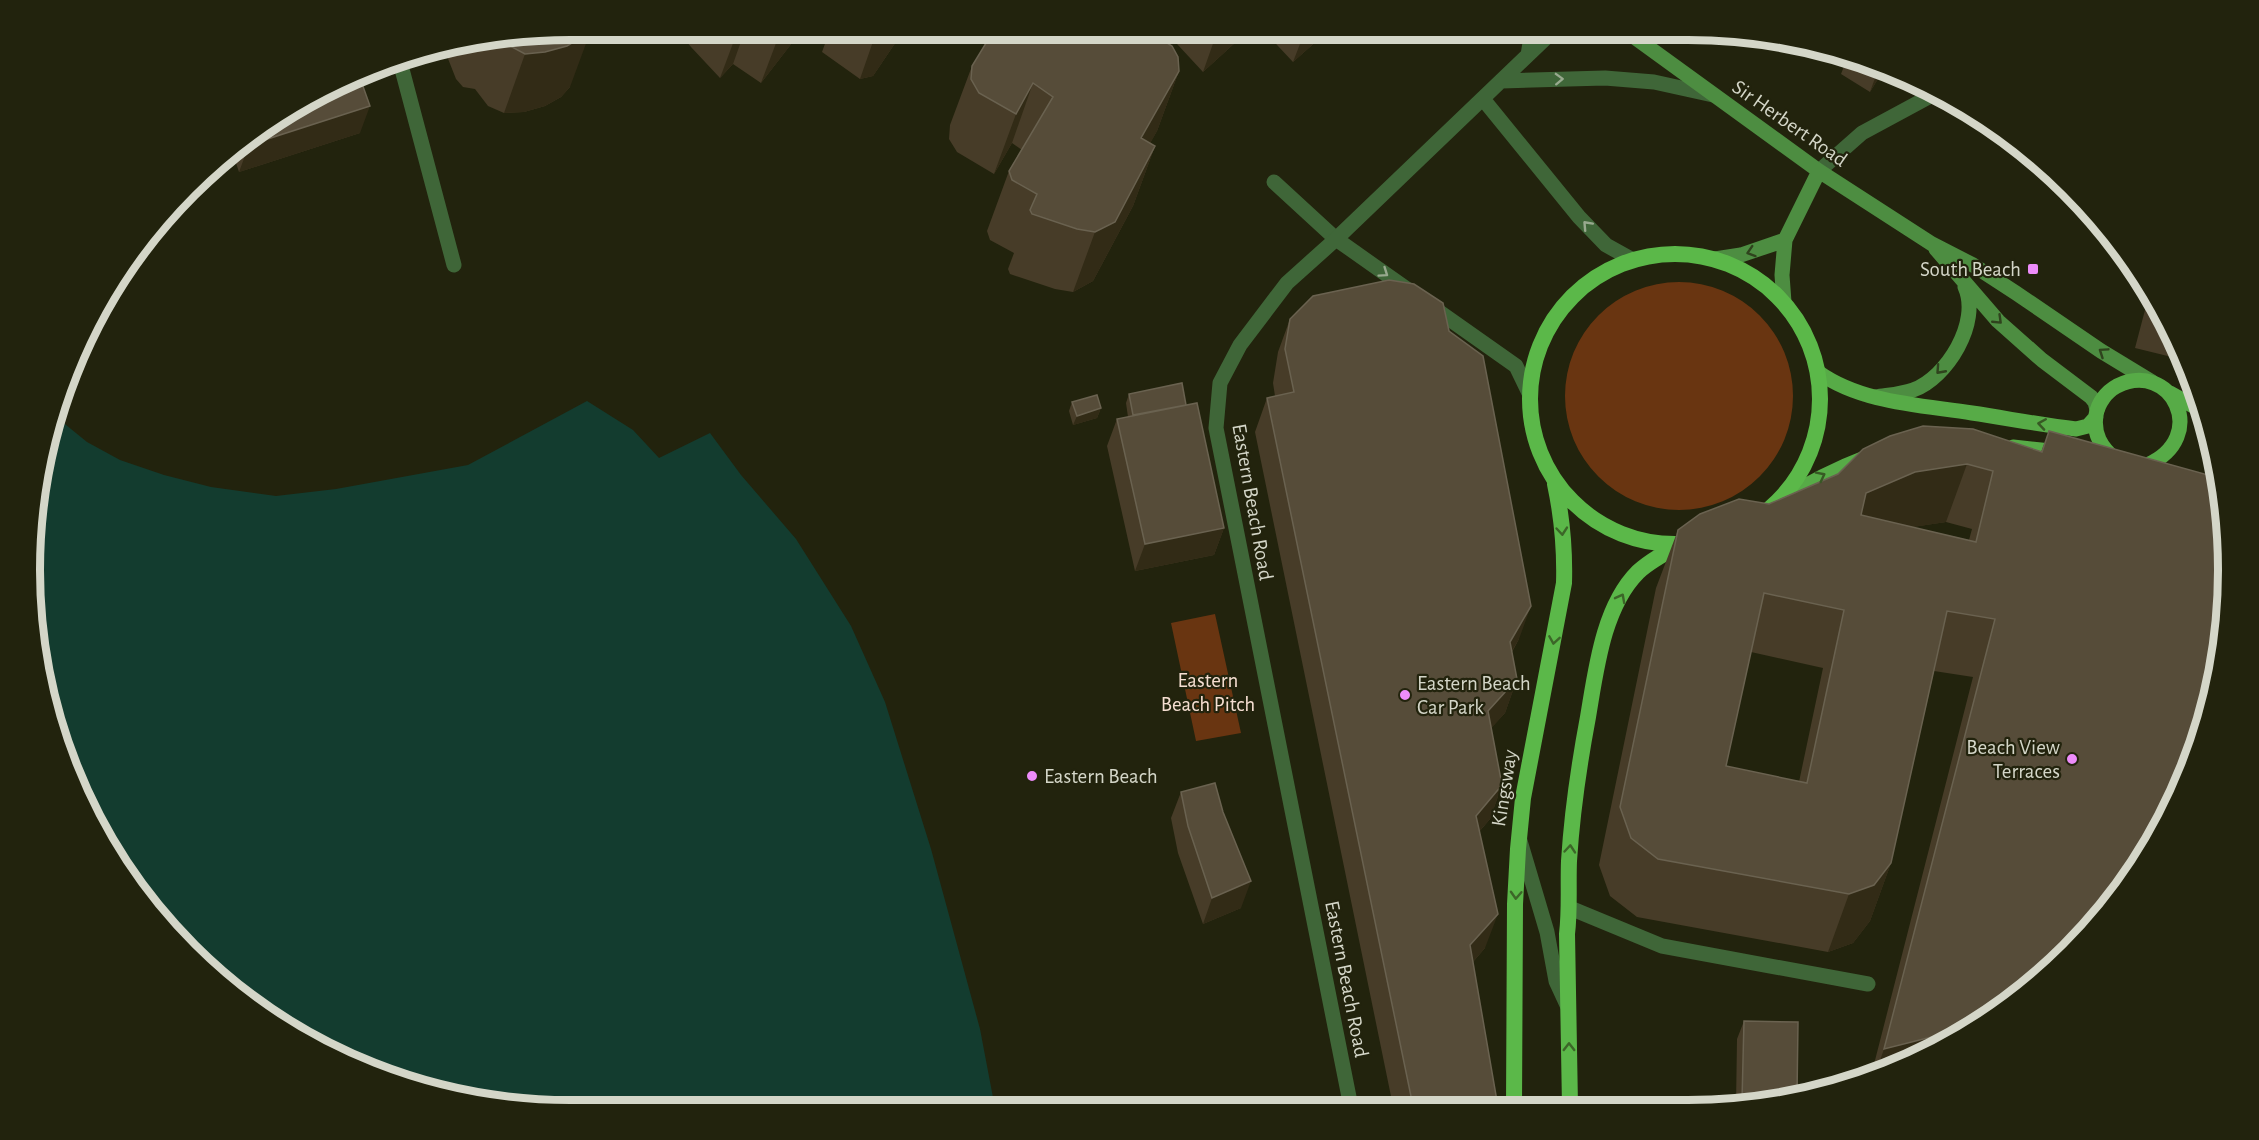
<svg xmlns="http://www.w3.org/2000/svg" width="2259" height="1140" font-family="'Alegreya Sans',sans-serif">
	<rect width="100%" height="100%" fill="#22230d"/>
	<path fill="#693511" d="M1565 396a114 114 0 1 1 228 0a114 114 0 1 1-228 0Z
		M1215,614L1241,733L1196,741L1171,623Z"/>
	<path fill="#133c2f" d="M587,401L633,430L659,458L710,433L741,475L796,539L851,626L885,702L931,849L980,1029L995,1108L535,1109L431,1092L331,1054L188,952L86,809L35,640L40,464L55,416L87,442L120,460L164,475L211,487L276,496L336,489L468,465Z"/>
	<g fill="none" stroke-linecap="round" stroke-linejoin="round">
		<path stroke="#3f6638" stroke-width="15" d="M399,58L454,265
			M1819,171L1862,133L1938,92
			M1274,182L1336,239
			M1520,841L1547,932L1556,981L1568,1007
			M1570,908L1662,946L1868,984"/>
		<path stroke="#3f6638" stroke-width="15" d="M1528,55L1532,31
			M1501,81L1605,78L1654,82L1713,95
			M1483,99L1579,217L1606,245L1633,260
			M1336,239L1516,366L1529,393
			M1351,1107L1216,428L1220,383L1240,345L1287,283L1336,239L1553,31"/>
		<path stroke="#4d8d41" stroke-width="15" d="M1626,31L1819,171L1932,244L1973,265L2016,293L2101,351L2152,382
			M1936,249L1998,321L2042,360L2091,397L2095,402L2097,410
			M1715,259L1741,255L1785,240
			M1784,302L1782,275L1785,240L1819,171
			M1876,397C1888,395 1902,394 1913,390C1947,378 1981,322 1965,287"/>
		<path stroke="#57ab47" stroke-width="15" d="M1818,372C1861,403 1921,405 1972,413C2006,418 2041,425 2076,429L2088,426L2096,417
			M2170,393L2204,412
			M2013,447L2060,452
			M2115,459C2101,447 2093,434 2096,415C2098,403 2106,392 2117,386C2171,359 2211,437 2147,465
			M1774,505C1804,485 1833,470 1867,457"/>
		<path stroke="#5bb849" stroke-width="16" d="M1530 399a145 145 0 1 1 290 0a145 145 0 1 1-290 0Z
			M1514,1106L1515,904L1518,849L1523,798L1564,583C1565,549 1562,517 1555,484
			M1570,1106L1567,934C1570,910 1568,886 1569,861C1572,813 1579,765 1588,717C1596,670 1603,607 1638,572C1650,561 1665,553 1680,545"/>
	</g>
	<path fill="#473c28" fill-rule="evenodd" d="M570,30V87L561,97L545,106L524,112L504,113L488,106L475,89L463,87L456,79L445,51Z
		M677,30H802L761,83L733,64L720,78L691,47Z
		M830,30H904L873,76L860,79L822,52Z
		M1165,31H1248L1203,72Z
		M1264,31H1328L1293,62Z
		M1718,31H1724L1741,34L1731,44Z
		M1848,56L1884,69L1870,92L1841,74Z
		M972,66L1179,71L1157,131L1150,143L1155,146L1133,206L1093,281L1073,292L1055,289L1010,274L1008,269L1014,253L990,240L987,231L1009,171L1022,150L1012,143L994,174L957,152L949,139L950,125Z
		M360,78V133L239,172L232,151L241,142Z
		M2150,291L2156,300L2184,360L2135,348Z
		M1290,319L1449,331L1519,639L1512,652L1517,679L1505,713L1491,728L1502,785L1490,819L1479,832L1485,948L1473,962L1496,1106H1393L1255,432L1267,398L1275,396L1273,383L1278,352Z
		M1129,394L1186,405L1224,528L1214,555L1135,571L1107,446L1117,419L1128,417L1126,403Z
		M1072,402L1101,408L1097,418L1073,425L1069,411Z
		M2049,431L1895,1069L1871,1076L1973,677L1934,671L1891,863L1870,921L1853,943L1828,952L1637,917L1610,896L1599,865L1656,588L1678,530L1769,504L1838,474L2041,452ZM1946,522L1972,529L1969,540L1912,527ZM1751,652L1823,668L1799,782L1726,766Z
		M1181,792L1241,908L1203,924L1178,853L1171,818Z
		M1744,1021L1760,1105H1736L1737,1039Z"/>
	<path fill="#322b16" d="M589,30H591L570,87L561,97L545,106L524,112L504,113L525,54Z
		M738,30H745L733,64L720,78Z
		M781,30H802L761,83Z
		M877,30H904L873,76L860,79Z
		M1224,31H1248L1203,72L1215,38Z
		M1305,31H1328L1293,62Z
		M1735,33L1741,34L1731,44Z
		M1879,67L1884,69L1870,92Z
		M1179,71L1157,131L1120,198L1141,138Z
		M1033,83L1012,143L994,174L1016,114Z
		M370,106L360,133L239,172L249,145Z
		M1155,146L1133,206L1093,281L1073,292L1095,232Z
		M1101,408L1097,418L1073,425L1077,416Z
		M1967,464L1946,522L1894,530L1845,551L1866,493L1915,472Z
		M1224,528L1214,555L1135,571L1145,544Z
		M1531,606L1519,639L1497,676L1510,642Z
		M1517,679L1505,713L1476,745L1488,711Z
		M1502,785L1490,819L1463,850L1476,816Z
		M1891,863L1870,921L1853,943L1828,952L1849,894Z
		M1251,881L1241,908L1203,924L1212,898Z
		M1498,914L1485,948L1458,979L1470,945Z
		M1967,1028L1895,1069L1875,1075L1884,1049Z
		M1742,1100L1777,1101L1760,1105H1740Z"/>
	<path fill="#564c39" stroke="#6a6250" stroke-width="1.5" fill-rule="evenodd" d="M570,30H589L582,37L567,46L545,52L525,54L510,46L506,41Z
		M994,30L1148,31L1172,46L1178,57L1179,71L1141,138L1155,146L1115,222L1095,232L1077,229L1032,214L1030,210L1037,194L1012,180L1009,171L1053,97L1033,83L1016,114L979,93L971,79L972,66Z
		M1208,31H1224L1215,38Z
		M360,78L370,106L249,145L247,139Z
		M1389,280L1414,284L1443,303L1449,331L1483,356L1531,606L1510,642L1517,679L1488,711L1502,785L1476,816L1498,914L1470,945L1497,1101L1496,1106H1413L1267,398L1294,392L1285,349L1290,319L1313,296Z
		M1182,383L1186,405L1133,415L1129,394Z
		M1097,395L1101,408L1077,416L1072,402Z
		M1197,403L1224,528L1145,544L1117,419Z
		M1923,426L1973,429L2042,452L2049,431L2219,478L2224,499L2228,605L2211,709L2173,809L2117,899L2017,999L1967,1028L1884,1049L1995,619L1947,611L1891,863L1874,885L1849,894L1658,859L1631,838L1620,807L1678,530L1700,514L1739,499L1769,504L1838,474L1863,449L1890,436ZM1967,464L1993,471L1976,542L1861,515L1866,493L1915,472ZM1764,593L1844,610L1807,783L1726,766Z
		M1215,783L1223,812L1251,881L1212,898L1188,826L1181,792Z
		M1744,1021L1798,1022L1797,1095L1777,1101L1742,1100Z"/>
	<defs><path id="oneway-chevron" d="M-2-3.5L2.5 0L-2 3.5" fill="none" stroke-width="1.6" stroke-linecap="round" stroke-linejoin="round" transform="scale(1.5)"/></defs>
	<g stroke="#98a98e">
		<use href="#oneway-chevron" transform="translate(1559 79) rotate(-2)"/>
		<use href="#oneway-chevron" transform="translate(1587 225) rotate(-133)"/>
		<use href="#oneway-chevron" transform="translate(1384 273) rotate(35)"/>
	</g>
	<g stroke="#2f431d">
		<use href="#oneway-chevron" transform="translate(1751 252) rotate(162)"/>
		<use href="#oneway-chevron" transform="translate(1998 320) rotate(44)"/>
		<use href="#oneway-chevron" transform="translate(2103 352) rotate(-146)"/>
		<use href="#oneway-chevron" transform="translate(1940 370) rotate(132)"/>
	</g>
	<g stroke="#375924">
		<use href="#oneway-chevron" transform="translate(2042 424) rotate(-171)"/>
		<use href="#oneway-chevron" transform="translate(1821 476) rotate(-27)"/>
	</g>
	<g stroke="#3c6628">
		<use href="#oneway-chevron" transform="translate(1562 531) rotate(85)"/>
		<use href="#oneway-chevron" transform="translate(1621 598) rotate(-62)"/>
		<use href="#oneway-chevron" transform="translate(1554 640) rotate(99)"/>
		<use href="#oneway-chevron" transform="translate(1570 849) rotate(-85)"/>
		<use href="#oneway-chevron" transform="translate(1516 895) rotate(93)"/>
		<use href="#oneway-chevron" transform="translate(1569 1047) rotate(-90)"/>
	</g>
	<g fill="#ed8cfa" stroke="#22230d" stroke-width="2">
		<rect x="2027" y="263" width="12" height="12" rx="3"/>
		<circle cx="1405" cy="695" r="6"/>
		<circle cx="2072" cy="759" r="6"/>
		<circle cx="1032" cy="776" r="6"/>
	</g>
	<g text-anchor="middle" stroke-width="4.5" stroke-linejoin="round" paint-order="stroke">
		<g font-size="21" fill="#d4d6c8" stroke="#22230d">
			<text transform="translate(1790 123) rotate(35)" y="7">Sir Herbert Road</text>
			<text transform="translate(1253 502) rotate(80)" y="7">Eastern Beach Road</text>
			<text transform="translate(1504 788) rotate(-81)" y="7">Kingsway</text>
			<text transform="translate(1347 979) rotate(79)" y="7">Eastern Beach Road</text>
		</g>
		<g font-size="21" fill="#d4d6c8" stroke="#22230d" text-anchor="end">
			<text x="2021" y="276">South Beach</text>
			<text x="1417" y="690" text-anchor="start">Eastern Beach<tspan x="1417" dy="24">Car Park</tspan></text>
			<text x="2060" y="754">Beach View<tspan x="2060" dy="24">Terraces</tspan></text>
			<text x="1044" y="783" text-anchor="start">Eastern Beach</text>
		</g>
		<g font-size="21" fill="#f5ded1" stroke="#22230d">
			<text x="1208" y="687">Eastern<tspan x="1208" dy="24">Beach Pitch</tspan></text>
		</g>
	</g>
	<path d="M0 0H2259V1140H0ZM570 40H1688A530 530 0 0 1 2218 570V570A530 530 0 0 1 1688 1100H570A530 530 0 0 1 40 570V570A530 530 0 0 1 570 40Z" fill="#22230d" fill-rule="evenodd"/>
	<path fill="none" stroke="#d4d6c8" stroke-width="8" d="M570 40H1688A530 530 0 0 1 2218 570V570A530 530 0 0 1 1688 1100H570A530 530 0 0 1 40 570V570A530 530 0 0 1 570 40Z"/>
</svg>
